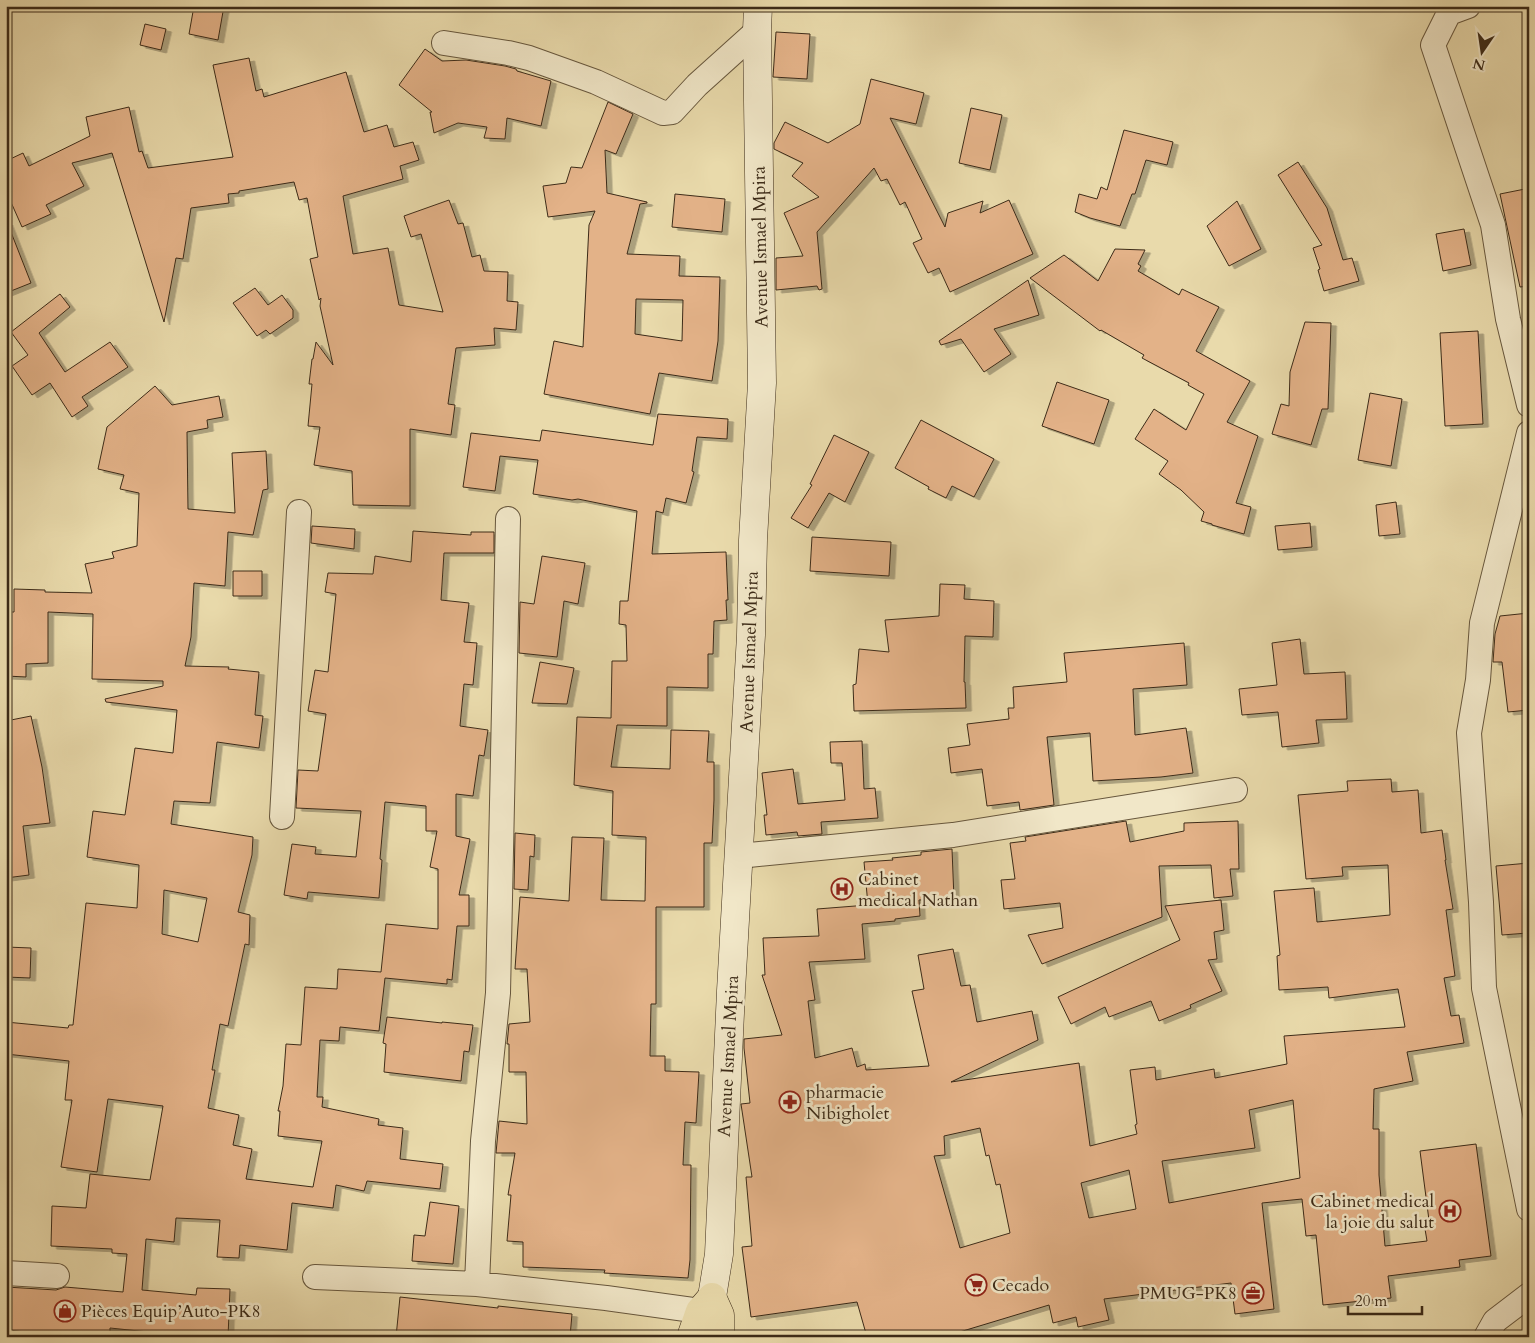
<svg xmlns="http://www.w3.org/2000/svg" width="1535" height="1343" font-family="Cardo,serif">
	<defs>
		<filter id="shadow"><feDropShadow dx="5.5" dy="3" stdDeviation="0" flood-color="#0004"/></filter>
	</defs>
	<rect width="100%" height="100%" fill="#e9daab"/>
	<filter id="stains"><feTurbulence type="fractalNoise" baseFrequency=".004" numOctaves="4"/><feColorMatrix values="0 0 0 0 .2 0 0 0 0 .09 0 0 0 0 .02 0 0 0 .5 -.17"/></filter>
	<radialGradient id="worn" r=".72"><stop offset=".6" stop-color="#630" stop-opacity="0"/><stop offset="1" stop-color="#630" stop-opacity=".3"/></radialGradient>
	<path fill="#e3b288" stroke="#3c2b18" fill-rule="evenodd" filter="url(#shadow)" d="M194,6H224L218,40L189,34Z
		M145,24L166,29L161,50L140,45Z
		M776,32L810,34L807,79L773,77Z
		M425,49L442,61L466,60L505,66L516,69L517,71L551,81L541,126L507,118L505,139L484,138L487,127L458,123L434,133L430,112H432L399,85Z
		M249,58L256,91L262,89L264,97L346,72L364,132L387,125L394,147L413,142L419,160L400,166L403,179L343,196L353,254L388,248L399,305L443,312L421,234L411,237L404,216L449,200L458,224L463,223L472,257L480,255L484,271L508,272L507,301L518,302L516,330L494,328L495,345L456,348L448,404L455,405L451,435L410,429V506L353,505L352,471L314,465L320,427L308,426L312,384H309L312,359H313L316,342L333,365L320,306L321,298L319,300L310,259L318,257L307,198L299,200L294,182L239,191V193L228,194L229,203L191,208L183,259L176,258L164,322L112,153L72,163L84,186L46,205L51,214L22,227L6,191V161L23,153L29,166L90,136L86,117L129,107L139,152L142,151L148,168L233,157L213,65Z
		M871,79L924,93L916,124L890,118L945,227L948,213L983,201L980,213L1009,200L1033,254L950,292L939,268L928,273L913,243L922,239L905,202L900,205L887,179L881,181L874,168L817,232L822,289L819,290L817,286L776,290V258L803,256L784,213L819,197L792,176L803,163L774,149V143L785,122L828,143L860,124Z
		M608,102L633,114L616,154L605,150L607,193L647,202V203L640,204L627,254L680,256L679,276L720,277L718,341L712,381L659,373L650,414L544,394L554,341L583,347L589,225L595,211L548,217L543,186L566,183L571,167L582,168ZM636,299L683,300L682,341L635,334Z
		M971,108L1002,115L990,170L959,163Z
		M1124,130L1173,142L1167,165L1146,160L1135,194H1132L1120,226L1090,218L1075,212L1079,194L1097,199L1101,187L1107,190Z
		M1298,162L1327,208L1343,260L1352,258L1359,281L1324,291L1318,270L1320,269L1313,248L1322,245L1278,175Z
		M1525,189L1529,205V286L1520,287L1500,194Z
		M675,194L725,199L722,232L672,227Z
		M1237,201L1261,249L1229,266L1207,226Z
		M7,222L31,283L6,293V223Z
		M1464,229L1471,265L1443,271L1436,234Z
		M1115,249L1145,250L1138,264L1141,266L1138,271L1179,295L1182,289L1219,307L1196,351L1250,381L1227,422L1258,436L1236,503L1251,507L1244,534L1212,525V524L1201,521L1204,512L1181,490L1159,474L1168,461L1135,439L1154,409L1186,430L1204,394L1188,385L1189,383L1142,358L1144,355L1101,330L1100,331L1030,278L1064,255L1098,281Z
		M1028,280L1039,315L994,329L1011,354L984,372L961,339L941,345L939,341Z
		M255,288L268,305L282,295L293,310V318L270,334L266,330L257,336L233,303Z
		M60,294L70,307L39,333L65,372L110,342L128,367L82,397L88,406L72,417L50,383L32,395L12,366L28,355L11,332Z
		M1305,322L1331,323L1328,409H1322L1311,445L1272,434L1281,404L1289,406L1290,372Z
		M1478,331L1483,424L1445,426L1440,333Z
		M1057,382L1109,400L1094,444L1042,426Z
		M155,386L172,405L219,396L223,417L207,420L208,428L187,432L188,509L235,513L232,453L266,451L268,489L263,490L253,535L228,532L225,586L194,583L191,637L185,666L229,667L228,669L259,672L255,715L263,716L259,748L217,742L210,803L174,801L171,824L253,837L252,855L238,912L250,915L249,945L245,944L228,1026L220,1024L212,1070H215L208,1108L239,1115L233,1145L252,1149L246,1179L313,1187L322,1141L278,1136L280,1111H278L283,1086L286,1044L301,1045L305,987L337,989L338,969L381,972L386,924L438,929V869L430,867L437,831H426V806L385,802L380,859L382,860L379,898L308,892L307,899L284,895L292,844L316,847L315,854L356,857L361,811L296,808L298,770L318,771L326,714L308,711L315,670L328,672L336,594L325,592L328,573L373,574L375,556L411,562L413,531L471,535V532H494V553H444L441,600L469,603L464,642L477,643L473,685L464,684L460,726L488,730L484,756L479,755L473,796L456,794V836L470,839L459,895H469V926H457L452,980L447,979V984L385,978L379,1031L340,1027L339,1041L320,1040L317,1097H323L322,1107L379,1119L378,1125L403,1128L400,1159L443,1164L440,1189L367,1181L364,1191L336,1185L333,1208L292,1203L287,1250L240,1245L239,1258L217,1257L220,1220L176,1218L174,1242L146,1239L142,1290L196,1295L197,1288L230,1289L228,1337H197L110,1328V1337H76L6,1330V1287L56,1290L65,1287L123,1292L127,1254L112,1253V1249L51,1246L52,1206L86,1208L90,1174L150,1180L163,1106L108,1099L97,1172L61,1167L72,1100H65L69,1061L6,1054V1022L68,1028L69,1025H73L86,903L137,908L139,865L87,857L93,811L125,815L135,748L173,753L177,710L106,702L105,699L163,686V681L92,679L93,614L48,612V663L26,664V677L6,676V612H14V589L45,590V592L92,593L85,564L114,558L112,552L137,546L139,493L120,489L124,475L98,469L107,427ZM164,890L207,898L198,942L162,934Z
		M1370,393L1402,399L1391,466L1358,460Z
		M658,414L728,419L727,439L697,437L692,471L694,472L686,503L666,498L663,513L656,511L652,554L726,552L728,600H726L727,620L714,621L713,654H708V688L667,687V726L617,725L611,767L670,769L671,730L709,731L707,762H714V800L712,843H704V907H656V1004H651L650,1056H665V1071L699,1072L696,1123L685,1122L683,1165H691L690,1260L688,1278L604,1273L605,1270L523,1267V1242L507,1241L511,1195H508L515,1153H496L499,1121L527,1124L526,1072H509V1044H507L509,1024L530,1022L527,969H515L520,897L569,901L572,837L604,838L601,900L645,901L646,837L612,835L613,791L574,785L577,717L611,718L612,661H627L626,625L619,624L620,601H628L637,511L578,499L572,500L533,494L538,460L500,456L495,491L463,487L471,433L540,441L542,430L653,445Z
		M921,420L994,459L974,497L952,486L946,498L928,489L929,487L895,468Z
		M834,435L869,452L845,502L829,493L808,528L791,518L812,485L810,484Z
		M1396,502L1400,534L1379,536L1376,505Z
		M1310,523L1312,547L1278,550L1275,526Z
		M312,526L355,529L354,549L311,543Z
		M812,537L891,542L889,576L810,571Z
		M542,556L585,563L578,604L564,601L557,657L519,653L520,602L534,604Z
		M233,571H262V596H233Z
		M940,584L965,585L964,599L994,601L993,637L965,636L964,682H965L966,708L854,711L853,685L856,684L859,649L889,652L885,620L939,616Z
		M1529,613V710L1508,712L1502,662H1493L1495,634L1500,616Z
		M1300,639L1304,674L1345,672L1347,719L1316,720L1319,743L1282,747L1278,712L1242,715L1239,689L1277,685L1272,643Z
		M1184,643L1187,685L1133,689L1135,735L1186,728L1193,773L1161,777L1093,781L1090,733L1047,737L1054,805L1020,810L1019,802L987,806L982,769L951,773L948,748L970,745L967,724L1009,719L1008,708H1014L1013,687L1067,682L1064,653Z
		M540,662L574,668L567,704L532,703Z
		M31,716L42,767L50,823L23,826L29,875L6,878V721Z
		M862,741L864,789L875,788L878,818L821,822L822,834L798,836L797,832L766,835L764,815H767L762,773L793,769L798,804L845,800L842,763H831L830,742Z
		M1391,779L1392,792L1418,790L1421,833L1442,830L1446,860H1445L1453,909L1446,910L1455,976L1444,978L1451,1016L1459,1015L1464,1043L1407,1052L1413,1081L1374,1089L1373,1129H1379V1175L1385,1246L1427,1241L1425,1229L1430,1228L1420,1151L1476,1144L1491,1256L1459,1260L1460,1267L1388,1276L1391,1298L1323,1305L1316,1235L1306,1236L1302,1199L1262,1203L1274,1309L1235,1314L1231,1283L1104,1299L1109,1320L1078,1327L1076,1317L1053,1323L1049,1305L943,1337H867L857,1302L751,1317L742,1247L752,1246L746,1177H752L741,1104L750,1103L744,1048V1039L782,1035L762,975H765L763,938L819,936L817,909L868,905L864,862L893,860L892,858L921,855V852L952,849L954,899L919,900L920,916L895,919V921L862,924L865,959L809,962L815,1000L808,1001L815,1058L852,1048L857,1067L865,1064L866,1070L929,1066L912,991L924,989L918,955L953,949L961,986L970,985L977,1022L1032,1011L1038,1040L951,1082L1079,1063L1090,1146L1137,1134L1135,1125L1137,1124L1130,1070L1155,1067L1156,1080L1214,1069L1215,1078L1287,1064L1284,1036L1405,1027L1398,989L1329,998L1328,987L1279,990L1277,956L1280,955L1274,891L1314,888L1317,922L1390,915L1388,865L1342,867L1343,876L1306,879L1298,795L1348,791L1347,781ZM1293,1100L1300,1178L1169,1203L1162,1161L1255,1148L1249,1110ZM980,1128L986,1156L989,1155L996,1185L1000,1184L1010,1233L960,1248L934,1156L945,1155L944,1136ZM1129,1170L1136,1209L1089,1218L1081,1183Z
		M1126,821L1130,842L1184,831V823L1238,821L1239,869H1230L1233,896L1214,898L1211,865L1159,866L1162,917L1042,964L1028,935L1063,928L1060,903L1004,909L1001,880L1015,879L1010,843L1026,841L1025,837Z
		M515,833L535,835L534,857L530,856L528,890L514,889Z
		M1529,863V883H1524L1528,933L1502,935L1496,866Z
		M1221,900L1224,930L1214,932L1217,959L1208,960L1222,991L1190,1005L1191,1008L1159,1021L1151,1001L1109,1017L1105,1007L1071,1024L1058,997L1180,940L1165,906Z
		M6,947L31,948L30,978L6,977Z
		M387,1017L442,1023V1022L473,1025L469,1052L464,1051L461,1081L384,1072L386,1044L383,1043Z
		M430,1202L459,1206L453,1264L412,1261L414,1235L425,1236Z
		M400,1297L498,1308V1306L572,1314L570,1337H396Z"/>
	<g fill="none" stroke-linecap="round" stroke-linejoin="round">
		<g stroke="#67573d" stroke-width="26">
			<path id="minor" d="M1468,6L1449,13L1433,45L1493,225L1508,319L1529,405
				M444,43L508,53L529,58L596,82L663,113L672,112L697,85L757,31
				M1529,433L1482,623L1478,680L1469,733L1481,902L1484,988L1529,1209
				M282,817L299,512
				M739,856L953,835L1235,790
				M6,1273L57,1276
				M315,1277L477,1284L606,1298L700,1311
				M477,1284L483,1141L498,993L508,519
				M1486,1337L1495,1321L1529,1295"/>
		</g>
		<g stroke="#3c2b18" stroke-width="29">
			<path id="secondary" d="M712,1297L719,1254L731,991L751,635L753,540L762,383L757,31L758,6"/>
		</g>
		<g stroke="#3c2b18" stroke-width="29">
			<path id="trunk" d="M691,1337L700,1311L712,1297L720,1315V1337"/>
		</g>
		<use href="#minor" stroke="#f1e7c8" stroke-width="24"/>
		<use href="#secondary" stroke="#f1e7c8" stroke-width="28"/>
		<use href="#trunk" stroke="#e9daab" stroke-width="28"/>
	</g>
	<defs>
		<g id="hospital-ring" transform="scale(1.125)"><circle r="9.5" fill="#f1e7c8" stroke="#8f2418" stroke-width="1.5"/><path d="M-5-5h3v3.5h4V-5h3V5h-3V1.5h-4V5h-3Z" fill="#8f2418"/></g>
		<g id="pharmacy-ring" transform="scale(1.125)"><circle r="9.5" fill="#f1e7c8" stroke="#8f2418" stroke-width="1.5"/><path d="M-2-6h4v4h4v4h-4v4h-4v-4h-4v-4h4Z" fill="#8f2418"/></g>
		<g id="supermarket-ring" transform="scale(1.125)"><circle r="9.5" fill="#f1e7c8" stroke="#8f2418" stroke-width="1.5"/><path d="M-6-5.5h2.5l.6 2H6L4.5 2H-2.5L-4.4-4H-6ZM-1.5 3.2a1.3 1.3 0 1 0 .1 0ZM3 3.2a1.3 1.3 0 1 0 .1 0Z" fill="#8f2418"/></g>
		<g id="office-ring" transform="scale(1.125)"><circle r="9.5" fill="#f1e7c8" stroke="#8f2418" stroke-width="1.5"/><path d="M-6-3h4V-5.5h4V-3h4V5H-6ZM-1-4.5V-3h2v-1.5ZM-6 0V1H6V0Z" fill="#8f2418"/></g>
		<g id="shop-ring" transform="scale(1.125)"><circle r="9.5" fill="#f1e7c8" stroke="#8f2418" stroke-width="1.5"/><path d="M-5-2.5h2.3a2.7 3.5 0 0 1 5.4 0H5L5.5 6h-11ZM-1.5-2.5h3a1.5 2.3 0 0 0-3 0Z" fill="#8f2418"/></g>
	</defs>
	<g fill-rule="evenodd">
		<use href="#hospital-ring" x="842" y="889"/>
		<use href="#pharmacy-ring" x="790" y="1102"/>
		<use href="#hospital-ring" x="1450" y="1211"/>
		<use href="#supermarket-ring" x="976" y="1285"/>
		<use href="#office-ring" x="1253" y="1293"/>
		<use href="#shop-ring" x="65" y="1311"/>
	</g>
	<g text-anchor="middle" stroke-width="5" stroke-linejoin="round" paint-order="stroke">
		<g font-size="18" fill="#3c2b18" stroke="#f1e7c8">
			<text transform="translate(760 247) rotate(-91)" y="6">Avenue Ismael Mpira</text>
			<text transform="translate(749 652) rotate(-88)" y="6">Avenue Ismael Mpira</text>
			<text transform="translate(728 1056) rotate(-87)" y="6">Avenue Ismael Mpira</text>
		</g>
		<g font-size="18" fill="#3c2b18" stroke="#f1e7c8" text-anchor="start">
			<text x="858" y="885">Cabinet<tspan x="858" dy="21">medical Nathan</tspan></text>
			<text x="806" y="1098">pharmacie<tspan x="806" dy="21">Nibigholet</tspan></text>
			<text x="1434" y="1207" text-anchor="end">Cabinet medical<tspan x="1434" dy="21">la joie du salut</tspan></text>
			<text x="992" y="1291">Cecado</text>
			<text x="1237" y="1299" text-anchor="end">PMUG-PK8</text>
			<text x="81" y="1317">Pièces Equip’Auto-PK8</text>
		</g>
	</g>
	<rect width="1535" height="1343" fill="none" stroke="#e9daab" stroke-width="25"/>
	<rect x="8" y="8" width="1520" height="1328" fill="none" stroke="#3c2b18" stroke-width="2.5"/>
	<rect x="12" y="12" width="1510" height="1318" fill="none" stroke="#3c2b18"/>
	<g transform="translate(1482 52) rotate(193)" stroke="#f1e7c8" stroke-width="4" paint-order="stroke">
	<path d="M0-4L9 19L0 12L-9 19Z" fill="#3c2b18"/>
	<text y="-8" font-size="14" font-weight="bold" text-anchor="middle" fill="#3c2b18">N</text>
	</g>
	<path d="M1348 1306v8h74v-8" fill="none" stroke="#3c2b18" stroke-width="2.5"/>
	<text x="1355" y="1306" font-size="15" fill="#3c2b18" stroke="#f1e7c8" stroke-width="4" paint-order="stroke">20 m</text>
	<rect width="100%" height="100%" filter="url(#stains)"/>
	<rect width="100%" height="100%" fill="url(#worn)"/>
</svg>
